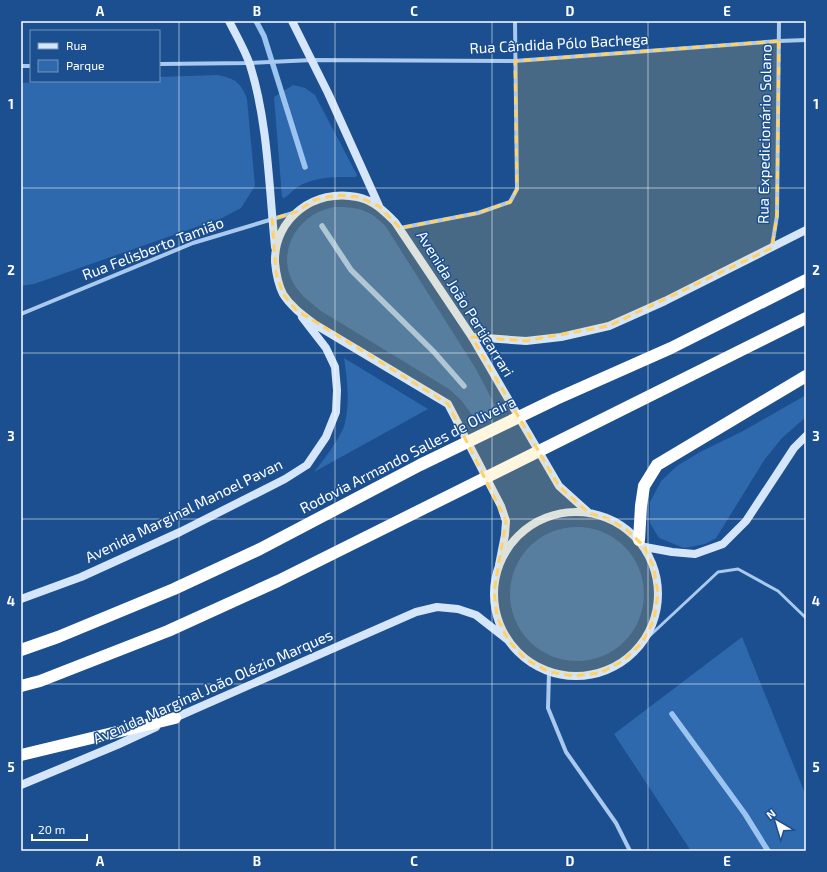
<svg xmlns="http://www.w3.org/2000/svg" width="827" height="872" font-family="'Exo 2',sans-serif">
	<rect width="100%" height="100%" fill="#1b4f8f"/>
	<path fill="#2e69ad" d="M217,75C234,78 241,82 247,99L255,186L241,208L222,218L34,284L21,286V83L59,81H159V77Z
		M293,85L305,88L315,95L357,175L356,177C335,177 314,176 296,188C292,191 288,196 284,198L282,197L274,97Z
		M334,207C357,207 370,209 386,227L476,369L497,409L476,420L461,400L449,389L321,311C313,304 304,298 298,290C278,264 287,232 313,215C319,211 327,209 334,207Z
		M344,358L428,409L314,472C323,461 342,436 345,423C350,401 347,379 344,358Z
		M806,395V417L782,438L765,459L716,538L705,544L684,548L659,538L650,523V502L661,481L677,466L700,452L743,431Z
		M510 594a67 67 0 1 1 134 0a67 67 0 1 1-134 0Z
		M742,637L806,796V851H691L614,734Z"/>
	<g fill="none" stroke-linecap="round" stroke-linejoin="round">
		<path stroke="#9cc4f0" stroke-width="5.5" d="M256,21L264,36L305,167
			M322,226L351,270L434,352L464,386
			M672,714L745,814L768,851"/>
		<path stroke="#a9c9ee" stroke-width="3" d="M642,643L718,572L738,569L778,591L806,618"/>
		<path stroke="#a9c9ee" stroke-width="4" d="M159,64L249,63L312,60L515,61L779,41L806,40
			M21,66H31
			M400,228L478,213L510,202L517,189L515,21
			M772,246L777,216L779,21
			M21,314L193,243L293,213
			M549,672L548,708L566,752L616,823L630,851"/>
		<path stroke="#d6e6fa" stroke-width="8" d="M229,21C236,35 245,50 250,65C268,122 269,188 275,247
			M292,21L328,93L379,206
			M472,337L526,341L561,337L609,326L665,301L806,230
			M494 594a82 82 0 1 1 164 0a82 82 0 1 1-164 0Z
			M645,547L672,552L695,554L723,544L746,521L794,448L806,436
			M499,565L505,535L506,521L501,506L448,404L316,325C304,316 291,307 283,294C278,284 276,273 275,262C274,218 315,188 357,197C373,200 384,211 395,222L472,337L559,486L589,513
			M21,599L81,577L180,532L285,479L307,465L326,437L336,412L337,390L335,367L326,348L302,317
			M170,720L416,612L437,607L458,609L476,615L508,640
			M21,785L117,745L156,727"/>
		<path stroke="#fff" stroke-width="12" d="M639,540L641,506L644,486L657,465L806,376
			M21,650L58,637L174,589L260,549L420,465L556,399L671,348L806,280
			M21,686L40,681L168,631L278,581L806,318
			M21,755L175,718"/>
	</g>
	<path fill="#ffd166" fill-opacity="0.2" stroke="#ffd166" stroke-width="3" stroke-dasharray="8 5" stroke-linejoin="round" d="M779,41L777,216L772,248L609,326L526,341L472,337L559,486L589,513L609,519L627,530L645,547L654,568L658,594L654,620L642,643L623,661L600,673L574,676L549,672L525,659L508,640L497,617L494,591L506,521L448,404L296,310L283,294L276,273L272,219L296,212L314,200L336,195L359,197L379,206L400,228L478,213L510,202L517,189L515,61Z"/>
	<path fill="none" stroke="#fff" stroke-width="1" stroke-opacity="0.55" d="M179,21V851M335,21V851M492,21V851M648,21V851M21,188H806M21,353H806M21,519H806M21,684H806"/>
	<g text-anchor="middle" stroke-width="3" stroke-linejoin="round" paint-order="stroke">
		<g font-size="15" fill="#fff" stroke="#1b4f8f">
			<text transform="translate(559 44) rotate(-3)" y="5">Rua Cândida Pólo Bachega</text>
			<text transform="translate(765 134) rotate(-89)" y="5">Rua Expedicionário Solano</text>
			<text transform="translate(153 249) rotate(-21)" y="5">Rua Felisberto Tamião</text>
			<text transform="translate(465 304) rotate(58)" y="5">Avenida João Perticarrari</text>
			<text transform="translate(408 455) rotate(-27)" y="5">Rodovia Armando Salles de Oliveira</text>
			<text transform="translate(184 511) rotate(-26)" y="5">Avenida Marginal Manoel Pavan</text>
			<text transform="translate(213 687) rotate(-24)" y="5">Avenida Marginal João Olézio Marques</text>
		</g>
	</g>
	<rect width="827" height="872" fill="none" stroke="#1b4f8f" stroke-width="44"/>
	<rect x="30" y="30" width="130" height="52" fill="#1b4f8f" stroke="#7695bc"/>
	<rect x="38" y="43" width="20" height="6" fill="#d6e6fa" stroke="#7695bc"/>
	<text x="66" y="50" font-size="12" fill="#ffffff">Rua</text>
	<rect x="38" y="60" width="20" height="12" fill="#2e69ad" stroke="#7695bc"/>
	<text x="66" y="70" font-size="12" fill="#ffffff">Parque</text>
	<g transform="translate(777 822) rotate(322)" stroke="#1b4f8f" stroke-width="3" paint-order="stroke">
	<path d="M0-3L7 15L0 10L-7 15Z" fill="#ffffff"/>
	<text y="-6" font-size="11" font-weight="bold" text-anchor="middle" fill="#ffffff">N</text>
	</g>
	<path d="M32 834v6h55v-6" fill="none" stroke="#ffffff" stroke-width="2"/>
	<text x="38" y="834" font-size="12" fill="#ffffff" stroke="#1b4f8f" stroke-width="3" paint-order="stroke">20 m</text>
	<rect x="22" y="22" width="783" height="828" fill="none" stroke="#fff" stroke-width="1.5"/>
	<g font-size="13" text-anchor="middle" font-weight="bold" fill="#fff">
		<text x="100" y="16">A</text>
		<text x="257" y="16">B</text>
		<text x="414" y="16">C</text>
		<text x="570" y="16">D</text>
		<text x="727" y="16">E</text>
		<text x="11" y="109">1</text>
		<text x="816" y="109">1</text>
		<text x="11" y="275">2</text>
		<text x="816" y="275">2</text>
		<text x="11" y="441">3</text>
		<text x="816" y="441">3</text>
		<text x="11" y="606">4</text>
		<text x="816" y="606">4</text>
		<text x="11" y="772">5</text>
		<text x="816" y="772">5</text>
		<text x="100" y="866">A</text>
		<text x="257" y="866">B</text>
		<text x="414" y="866">C</text>
		<text x="570" y="866">D</text>
		<text x="727" y="866">E</text>
	</g>
</svg>
